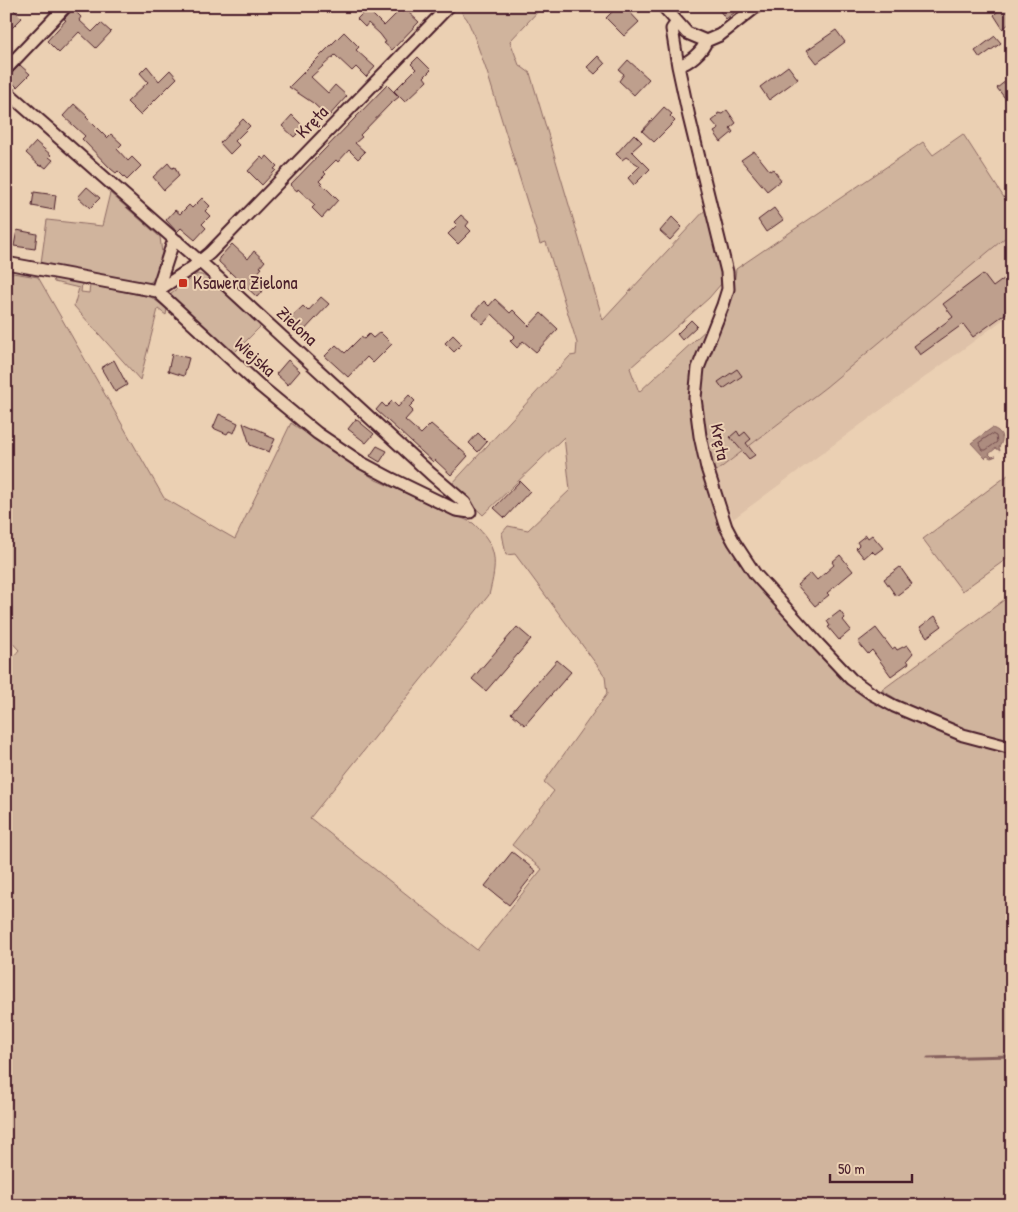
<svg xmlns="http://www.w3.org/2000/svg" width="1018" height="1212" font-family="'Patrick Hand',sans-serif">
	<rect width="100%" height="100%" fill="#ebd0b3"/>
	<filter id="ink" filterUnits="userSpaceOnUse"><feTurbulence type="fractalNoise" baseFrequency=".02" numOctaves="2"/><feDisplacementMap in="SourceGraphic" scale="10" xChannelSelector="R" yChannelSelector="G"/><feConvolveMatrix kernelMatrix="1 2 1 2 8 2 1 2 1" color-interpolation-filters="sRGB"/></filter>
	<g filter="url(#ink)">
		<path fill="#dec1a8" d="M1012,232V313L733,519L714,473L826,387Z"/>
		<path fill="#d0b49d" stroke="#8d6a64" d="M460,6H543L510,41L519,65L530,73L603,320L707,208L722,277L721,284L709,298L630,368L639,392L709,327L696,358L691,377L689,395L692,425L699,458L721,529L759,586L801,635L850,686L884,708L952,736L1012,754V1206H6V665L19,650L6,636V272L38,277L164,498L235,539L291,423L376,480L473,523C499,547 497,563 489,595L310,818L477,950L542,869L512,845L554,791L544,782L607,694L605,676L515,554L506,555L502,533L508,526L528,530L570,490L564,437L483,515L451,485L570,356L576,355L577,343L546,242L540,244L487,72L473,33L467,19L462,13Z
			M963,134L1012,210V232L826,387L714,473C706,438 696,402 703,366C706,348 719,334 725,317C732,301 734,285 736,269L923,142L933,155Z
			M110,193L160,237L162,253L155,277L151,282L143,284L41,263L47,220L102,226Z
			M197,274C211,274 251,313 264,323L234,353L171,295V293Z
			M53,278L82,283L81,292L89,293L90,285L151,297L167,309L166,315L158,309L140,380L74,306L79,288L54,282Z
			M1012,472V555L962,591L923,539Z
			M1012,594V744C965,731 923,717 882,690Z"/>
		<path fill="#ad8c7f" stroke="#85605d" d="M992,428C1002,431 1005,439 999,447L1000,451L996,448L989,454L992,457L996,456L991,458L987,456L985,458L971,443Z"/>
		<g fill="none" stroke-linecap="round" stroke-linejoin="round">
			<path stroke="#724b4d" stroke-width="1" d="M992,434L996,436L997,442L986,450H983L979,443Z"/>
			<path stroke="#85605d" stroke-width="3" d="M928,1058L1012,1056"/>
		</g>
		<path fill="#be9f8d" stroke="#4a1f2b" d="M618,6H624L639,22L624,36L606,18Z
			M716,6H743L726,19Z
			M1003,6H1012V21L1003,29L994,15Z
			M11,7L22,18L6,34V12Z
			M73,9L81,17L79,20L92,32L101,23L111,32L96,48L79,32L59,53L47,41L66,20L64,19Z
			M367,9L384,26L400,10L403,13L406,10L419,22L392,50L384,43L386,42L380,34L368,23L365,27L357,19Z
			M836,30L845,42L817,63L807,50Z
			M344,32L359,47L356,50L375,67L366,77L356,67L352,71L335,55L311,77L328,93L335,85L347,96L328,117L313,103L289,87Z
			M995,36L1001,43L980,58L975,51Z
			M598,56L605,64L595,74L587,67Z
			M418,57L431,70L424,77L427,81L405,102L394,91L416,69L411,64Z
			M628,60L649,79L634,95L619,81L624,74L619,70Z
			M20,65L30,74L17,87L6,76L11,74Z
			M147,66L159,81L170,70L177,78L140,115L127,102L148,82L140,73Z
			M788,66L798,79L769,100L760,87Z
			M1012,76V107L997,88Z
			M387,85L399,97L390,104L360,135L362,137L355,143L365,152L358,159L349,150L338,162L336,160L324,172L326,174L319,181L338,200L322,218L312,208L315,205L298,189L297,191L290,185Z
			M74,104L87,116L86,117L107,138L111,134L122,144L117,149L128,161L132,157L141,166L127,180L118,171L116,173L111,169L82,139L85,136L63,116Z
			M664,107L672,114L670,116L675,121L654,142L642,131Z
			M727,110L736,123L730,128L733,132L721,142L714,132L719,129L712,121L717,117L718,113L722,114Z
			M292,115L304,127L294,137L282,126Z
			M243,119L250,126L235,141L239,145L230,154L220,143Z
			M634,134L642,142L632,151L650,169L634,185L628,178L640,166L626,157L622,160L616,154Z
			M36,142L51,155L49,157L53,160L46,168L42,165L40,166L26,153Z
			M754,151L770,171L773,169L781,180L767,191L741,160Z
			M267,156L277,166L274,169L276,170L262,185L248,171L261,157L264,160Z
			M168,163L172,168L175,167L179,176L164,190L153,177Z
			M87,187L100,198L90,208L78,197Z
			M34,192L56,195L54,210L32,206Z
			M202,198L210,206L205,211L210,216L202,224L206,228L195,240L181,228L177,232L166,220L175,210L180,214L189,205L192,208Z
			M774,208L783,220L766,232L758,220Z
			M461,215L469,222L466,226L471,231L458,244L448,234L457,225L454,222Z
			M672,217L682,227L670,240L660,231Z
			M17,230L37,234L35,249L14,246Z
			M232,244L248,259L254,251L265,261L260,267L262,268L254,277L262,283L259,286L263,290L257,297L219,262V258Z
			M1012,273V309L973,337L963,324L920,355L914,346L953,317L943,304L983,274L993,287Z
			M321,297L329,304L300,335L286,322L303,306L308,311Z
			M495,299L510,313L513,310L529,326L541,313L558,329L536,352L523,341L517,348L510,341L515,336L492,314L483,324L472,314L484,301L489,306Z
			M691,320L697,326L682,340L677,334Z
			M380,332L392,344L373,363L367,357L348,377L325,356L336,345L345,353L361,337L364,339L369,334L373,338Z
			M453,335L462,344L454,352L445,343Z
			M172,354L189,358L184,376L168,371Z
			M114,360L127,385L115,392L101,368Z
			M288,360L300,371L288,385L276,374Z
			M737,369L742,376L723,389L718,382Z
			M409,395L415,401L409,407L413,411L405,420L421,434L431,424L468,456L451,475L435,460L433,462L376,410L382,403L386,407L392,401L398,407Z
			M219,414L238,423L234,433L229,431L227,434L213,428Z
			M356,419L374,434L366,443L348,429Z
			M243,423L266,433L265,435L275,439L269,452L250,445Z
			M737,431L740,436L745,432L751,439L746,443L755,455L749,459L730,437Z
			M478,433L487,442L478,452L469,443Z
			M377,446L387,451L380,462L370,456Z
			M520,481L530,491L505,518L494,508Z
			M866,535L868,538L872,535L883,548L875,554L872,551L864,558L856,548L859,545L857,542Z
			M840,555L853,571L827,593L829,595L815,606L797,585L811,573L817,580L834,565L832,562Z
			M900,567L912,584L896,596L884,579Z
			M840,611L845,618L843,620L851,630L839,640L828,627L830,626L827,621Z
			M935,616L942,626L927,637L920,627Z
			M517,627L531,639L486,691L472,679Z
			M876,628L892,649L895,647L897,650L907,645L913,653L907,660L909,663L891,676L872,650L868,654L858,642Z
			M557,660L571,672L525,725L511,713Z
			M512,852L536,871L509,905L485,886Z"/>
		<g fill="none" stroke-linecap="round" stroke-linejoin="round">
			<g stroke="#4a1f2b" stroke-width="15">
				<path id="minor" d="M663,6L687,33L706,41L720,35L757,6
					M677,22L672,29L678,66L689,117L727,272L728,289L723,305L698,368L695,398L700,436L707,468L726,527L734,542L755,574L818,644L851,679L872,694L894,706L963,735L1012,748
					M678,66C689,63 703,51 706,41
					M6,69L66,6
					M6,91L215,275L431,474L465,503L470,512
					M6,263L157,291L259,385L317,433L360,462L392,479L456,510L470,512
					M157,291L193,267L210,253L449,6
					M157,291L172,245L177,241"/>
			</g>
			<use href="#minor" stroke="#ebd0b3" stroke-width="11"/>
		</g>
	</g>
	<rect fill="#c8321e" stroke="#ebd0b3" stroke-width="2" x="178" y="278" width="10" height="10" rx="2.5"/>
	<g text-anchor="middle" stroke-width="4" stroke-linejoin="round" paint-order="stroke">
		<g font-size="18" fill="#4a1f2b" stroke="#ebd0b3">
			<text transform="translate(312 122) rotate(-46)" y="6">Kręta</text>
			<text transform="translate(297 326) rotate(43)" y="6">Zielona</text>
			<text transform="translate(255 357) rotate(42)" y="6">Wiejska</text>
			<text transform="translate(720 442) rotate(79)" y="6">Kręta</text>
		</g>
		<g font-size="18" fill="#4a1f2b" stroke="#ebd0b3" text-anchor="start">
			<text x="193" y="289">Ksawera Zielona</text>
		</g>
	</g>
	<rect width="1018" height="1212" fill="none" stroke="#ebd0b3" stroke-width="25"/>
	<rect x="12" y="12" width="993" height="1187" fill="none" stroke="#4a1f2b" stroke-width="2" filter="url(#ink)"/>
	<path d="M830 1174v8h82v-8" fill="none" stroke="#4a1f2b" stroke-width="2.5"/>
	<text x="838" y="1174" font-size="15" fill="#4a1f2b" stroke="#ebd0b3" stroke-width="4" paint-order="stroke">50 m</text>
</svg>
